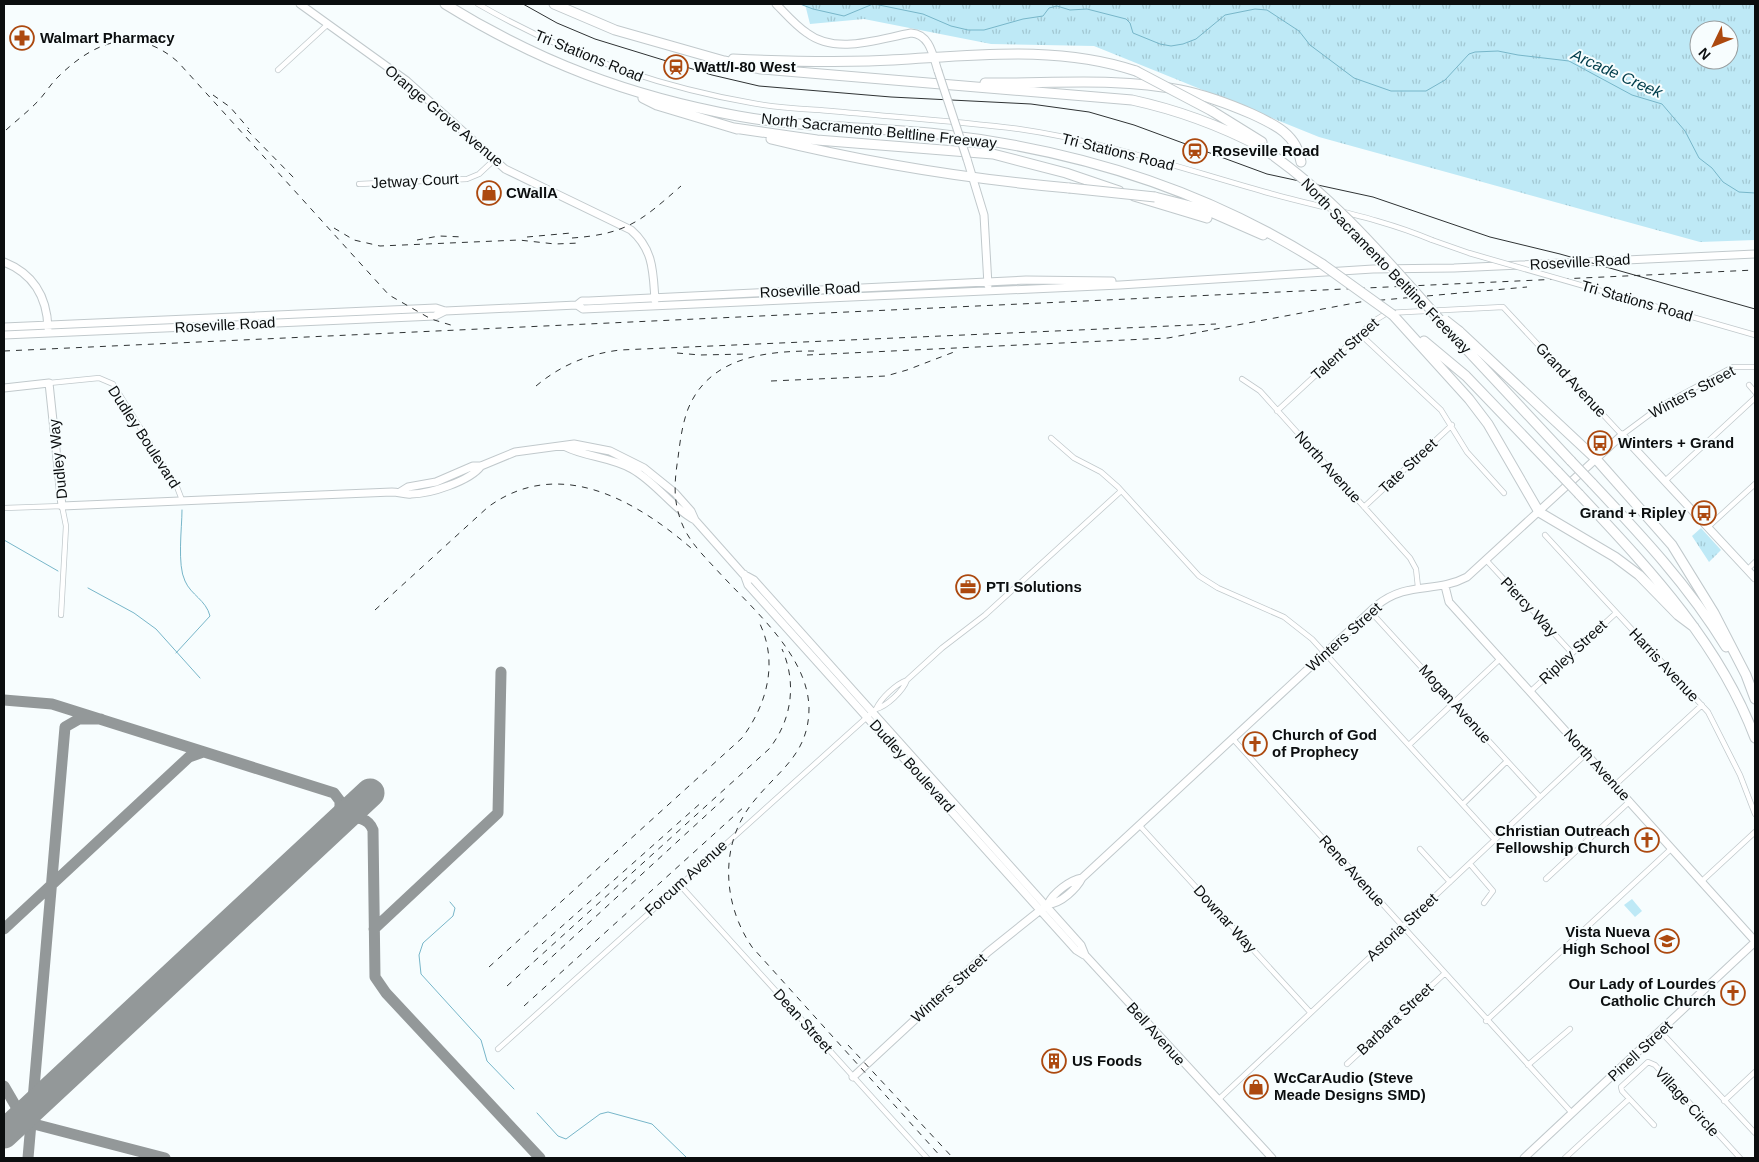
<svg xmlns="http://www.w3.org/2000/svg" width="1759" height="1162" font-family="Helvetica,sans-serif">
	<defs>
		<pattern id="grass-tufts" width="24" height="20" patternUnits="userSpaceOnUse" patternTransform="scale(1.25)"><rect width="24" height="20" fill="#bee9f6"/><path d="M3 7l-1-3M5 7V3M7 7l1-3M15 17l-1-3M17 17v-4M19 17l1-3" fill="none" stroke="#a2c7d2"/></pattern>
	</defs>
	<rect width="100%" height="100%" fill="#f7fdfe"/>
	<path fill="url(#grass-tufts)" fill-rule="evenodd" d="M805,4H1755V240L1700,242L1319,137L1094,46L991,44L864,19L810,24ZM1699,30H1729V60H1699Z
		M1701,528L1721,550L1709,562L1692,536Z"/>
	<path fill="#bee9f6" d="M1632,899L1642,911L1635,917L1624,905Z"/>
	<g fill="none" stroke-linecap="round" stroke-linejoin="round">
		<path stroke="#77b6c9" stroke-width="1" d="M800,4L813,9L844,16L873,4
			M874,4L923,14L951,26L968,30H984L1023,19L1043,16L1049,8L1057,6L1070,10L1087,9L1126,19L1130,23L1133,33L1160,44L1171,46L1183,44L1196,39L1225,15L1255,9L1267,10L1299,31L1310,45L1354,78L1391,91H1426L1445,80L1469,54L1475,52L1498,51L1518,55L1569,61L1632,95L1662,104L1685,131L1699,158L1712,168L1723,182L1739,192L1755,193
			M4,540L58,571
			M88,588L134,613L156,629L200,678
			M176,653L210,616C206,600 191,595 185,581C177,565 182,528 182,510
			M450,902L455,908L453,916L423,943L419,955L421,974L481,1040L487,1061L514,1089
			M537,1113L558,1136L566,1139L600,1114L608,1112L652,1124L687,1158"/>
		<path stroke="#939899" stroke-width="11" d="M4,700L52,704L334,793L340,801V821
			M343,818C356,817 368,817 373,830L375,977L386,993L540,1158
			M4,929L189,757L203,752
			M374,929L498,813L501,672
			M4,1086L18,1110L13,1126
			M4,1125C13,1128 20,1122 30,1123L165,1158
			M28,1158L65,727L79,719H101"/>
		<path stroke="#939899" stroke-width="29" d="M4,1134L370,793"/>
		<g stroke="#c1c9cc" stroke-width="6">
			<path id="street" d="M478,4C563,53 654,86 752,103C778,108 805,109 831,111C894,117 957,121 1019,129C1103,141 1183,169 1265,192C1321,208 1378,217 1432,240
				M278,70L328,24
				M359,184L467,179L479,174L494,160
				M1360,334L1441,410L1467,452L1504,493
				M1242,379L1260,391L1410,558L1416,569L1418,587
				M49,383L99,378L113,384L177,487L182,500
				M1749,385L1755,392
				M1277,411L1374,321L1387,313L1503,307L1622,435L1661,406L1733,367H1755
				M1051,438L1074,458L1101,472L1118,487L1199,576L1218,588L1284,617L1312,639L1495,840
				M1665,481L1755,398
				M1364,507L1452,425
				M4,508L62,506L66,526L61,615
				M1708,527L1755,484
				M1545,535L1708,712L1740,775L1755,814
				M1487,561L1572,653
				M1748,569L1755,562
				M1370,611L1540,797
				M1531,691L1616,613
				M876,709C887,706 903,691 907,680
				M1233,739L1572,1113
				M1409,745L1501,658
				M1615,785L1702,705
				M1463,804L1507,761
				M1140,826L1310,1012
				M1420,849L1450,882
				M1470,864L1493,891L1484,903
				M1546,879L1630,801
				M1702,881L1755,832
				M679,884L927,1158
				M1486,1021L1672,848
				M1661,1032L1755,1133
				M498,1049L876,709C881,698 896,684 907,680L942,648L985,615L1121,491
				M1347,1064L1444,974
				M1528,1065L1570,1029
				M1218,1100L1587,753
				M1724,1101L1755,1072
				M1654,1125L1622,1091L1621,1087L1648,1062L1655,1065L1740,1158
				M1565,1158L1629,1099"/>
		</g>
		<g stroke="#c1c9cc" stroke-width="9">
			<path id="secondary" d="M300,4L407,81L505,169L631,230C654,250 653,273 655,300
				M776,4C786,14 795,25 807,33C836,55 878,39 911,33C930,34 933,56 938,71
				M967,159L984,215L988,285
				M4,262C34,274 47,297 48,328
				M577,305L583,309L1120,285L1373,269L1454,268L1755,254
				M4,327L436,308L445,311L577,305L582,301H589L1026,280L1112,281
				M4,335L435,316L445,311
				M4,388L49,383L62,506L392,492C399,492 405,495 411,494C430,494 470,481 481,466
				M566,447C586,457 611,457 632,469C657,483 673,509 695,520L743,574L754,580L1081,945L1085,955L1272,1158
				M400,492L408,487L436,482L473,466H481L515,452L574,444L610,451L644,468L675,493L691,511L695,520
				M744,574L748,585L1076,950L1084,955
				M1445,586L1449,602L1755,941
				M1048,904C1061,904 1077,888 1082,878L1376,606C1408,580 1435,594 1467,577L1622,435L1755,578
				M853,1077L988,952L1048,904C1053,893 1070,880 1082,878
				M1524,1158L1755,942"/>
		</g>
		<g stroke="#c1c9cc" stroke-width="11">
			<path id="highway" d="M445,4C539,62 629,96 738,116C804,128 871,127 938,134C1074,149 1206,190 1322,264
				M554,4L615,30L724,61L761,69L1132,100C1178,110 1219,125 1261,147
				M733,59C778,61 824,62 869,61C957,58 1050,42 1136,71
				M985,83C1049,84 1117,77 1180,90C1205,95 1229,104 1252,114C1276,125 1297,135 1301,162
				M643,98L657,105L737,129
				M1212,111L1262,142
				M734,128L817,140L993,154L1066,173L1119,191
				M771,139C869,163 968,179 1069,188
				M1134,196L1207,218
				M1155,197L1206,210L1263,235
				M1393,315L1469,399L1488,424L1539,512L1615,557L1639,575L1678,615L1694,627
				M1459,331L1596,459L1672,545L1714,613L1746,675L1755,699
				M1455,337L1571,461
				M1424,341L1466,376L1558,472
				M1592,483C1641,535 1689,586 1726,647
				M1579,494C1648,568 1719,642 1755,738"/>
		</g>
		<use href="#street" stroke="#fff" stroke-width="4.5"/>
		<use href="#secondary" stroke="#fff" stroke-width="7"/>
		<use href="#highway" stroke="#fff" stroke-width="9"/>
		<path stroke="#2f3334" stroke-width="1" d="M523,4L557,23L595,39L712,75L759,86L891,97L1031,104L1089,112L1134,125L1267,174L1373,197L1490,237L1560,254L1755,309"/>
		<path stroke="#2f3334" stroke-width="1" stroke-dasharray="6 6" stroke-linecap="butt" d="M213,95L230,107L249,129
			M6,130C17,120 30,110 40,99C46,92 51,84 57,78C93,42 135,24 178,62L389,295L431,319L454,326
			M247,130L294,178
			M334,228L354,240L380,246L519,240L555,244L580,243
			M527,237L571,233
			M572,238C627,234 641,221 681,186
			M417,240L439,236L464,237
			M4,351L1755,270
			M814,351C765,351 709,357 688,409C682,425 680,442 678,458C675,477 673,496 679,515C685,537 700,552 715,568C750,607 808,654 809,708C809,754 779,770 754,801C719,843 722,903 752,947L942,1158
			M677,353L700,355L747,354
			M807,355L1168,338L1360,302L1527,287
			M771,381L886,376L907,370L954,352
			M536,386C561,365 588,354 620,350L1216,324
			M375,610L488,507C558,456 634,499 691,548
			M533,952L703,801
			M543,965L727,796
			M489,967L742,738C768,703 779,660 758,620
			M507,986L769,749C792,720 797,683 782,649
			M524,1006L745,806
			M848,1045L953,1158"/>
		<g stroke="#c1c9cc" stroke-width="6" stroke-linecap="butt">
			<path id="street-bridge" d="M1432,240L1469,253L1755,335"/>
		</g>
		<g stroke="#c1c9cc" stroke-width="9" stroke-linecap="butt">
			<path id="secondary-bridge" d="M938,71L967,159"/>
		</g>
		<g stroke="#c1c9cc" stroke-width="11" stroke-linecap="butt">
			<path id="highway-bridge" d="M1136,71L1212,111
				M1261,147C1336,197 1395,270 1455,337
				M1069,188L1155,197
				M1322,264L1393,315
				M1445,320L1459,331
				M1571,461L1592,483
				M1558,472L1579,494"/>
		</g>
		<use href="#street-bridge" stroke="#fff" stroke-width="4.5"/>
		<use href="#secondary-bridge" stroke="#fff" stroke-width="7"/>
		<use href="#highway-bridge" stroke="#fff" stroke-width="9"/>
	</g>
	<defs>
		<g id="pharmacy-ring" transform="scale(1.25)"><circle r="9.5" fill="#f7fdfe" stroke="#ac490f" stroke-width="1.5"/><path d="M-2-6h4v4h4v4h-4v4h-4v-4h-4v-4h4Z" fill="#ac490f"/></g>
		<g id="station-ring" transform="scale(1.25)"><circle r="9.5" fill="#f7fdfe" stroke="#ac490f" stroke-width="1.5"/><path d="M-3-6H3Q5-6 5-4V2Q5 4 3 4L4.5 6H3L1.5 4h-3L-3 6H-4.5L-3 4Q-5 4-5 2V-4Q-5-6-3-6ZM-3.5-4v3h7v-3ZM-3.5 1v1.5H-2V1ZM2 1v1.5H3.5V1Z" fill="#ac490f"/></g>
		<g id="shop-ring" transform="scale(1.25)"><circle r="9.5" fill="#f7fdfe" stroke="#ac490f" stroke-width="1.5"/><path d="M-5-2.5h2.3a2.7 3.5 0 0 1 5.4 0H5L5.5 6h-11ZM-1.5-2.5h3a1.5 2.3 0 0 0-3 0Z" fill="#ac490f"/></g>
		<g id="bus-ring" transform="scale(1.25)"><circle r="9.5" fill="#f7fdfe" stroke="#ac490f" stroke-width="1.5"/><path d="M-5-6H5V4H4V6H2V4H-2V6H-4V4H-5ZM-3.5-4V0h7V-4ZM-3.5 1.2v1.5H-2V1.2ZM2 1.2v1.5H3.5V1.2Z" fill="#ac490f"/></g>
		<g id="office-ring" transform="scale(1.25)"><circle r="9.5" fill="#f7fdfe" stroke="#ac490f" stroke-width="1.5"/><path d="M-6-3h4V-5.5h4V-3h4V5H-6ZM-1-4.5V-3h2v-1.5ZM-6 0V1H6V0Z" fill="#ac490f"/></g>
		<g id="church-ring" transform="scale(1.25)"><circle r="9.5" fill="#f7fdfe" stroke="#ac490f" stroke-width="1.5"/><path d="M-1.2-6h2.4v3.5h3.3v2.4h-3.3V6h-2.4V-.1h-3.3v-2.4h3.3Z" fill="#ac490f"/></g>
		<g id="school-ring" transform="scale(1.25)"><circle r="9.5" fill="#f7fdfe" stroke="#ac490f" stroke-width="1.5"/><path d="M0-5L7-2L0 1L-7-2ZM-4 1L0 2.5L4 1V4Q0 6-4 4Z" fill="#ac490f"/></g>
		<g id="building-ring" transform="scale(1.25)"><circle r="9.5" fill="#f7fdfe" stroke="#ac490f" stroke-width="1.5"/><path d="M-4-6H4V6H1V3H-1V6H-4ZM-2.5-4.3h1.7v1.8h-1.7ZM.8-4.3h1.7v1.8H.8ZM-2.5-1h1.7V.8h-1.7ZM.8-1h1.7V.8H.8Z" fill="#ac490f"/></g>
	</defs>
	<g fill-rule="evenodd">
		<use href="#pharmacy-ring" x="22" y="38"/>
		<use href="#station-ring" x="676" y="67"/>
		<use href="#station-ring" x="1195" y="151"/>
		<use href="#shop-ring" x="489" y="193"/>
		<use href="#bus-ring" x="1600" y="443"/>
		<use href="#bus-ring" x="1704" y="513"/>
		<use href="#office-ring" x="968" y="587"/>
		<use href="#church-ring" x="1255" y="744"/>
		<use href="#church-ring" x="1647" y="840"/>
		<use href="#school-ring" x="1667" y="941"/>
		<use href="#church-ring" x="1733" y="993"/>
		<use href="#building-ring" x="1054" y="1061"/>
		<use href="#shop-ring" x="1256" y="1087"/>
	</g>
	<g text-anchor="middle" stroke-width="4" stroke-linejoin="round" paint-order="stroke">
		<g font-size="15" font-weight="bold" fill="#0b0e0f" stroke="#f7fdfe" text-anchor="start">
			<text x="40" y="43">Walmart Pharmacy</text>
			<text x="694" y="72">Watt/I-80 West</text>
			<text x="1212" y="156">Roseville Road</text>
			<text x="506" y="198">CWallA</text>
			<text x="1618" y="448">Winters + Grand</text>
			<text x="1686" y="518" text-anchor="end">Grand + Ripley</text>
			<text x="986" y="592">PTI Solutions</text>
			<text x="1272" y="740">Church of God<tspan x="1272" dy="17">of Prophecy</tspan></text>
			<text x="1630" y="836" text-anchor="end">Christian Outreach<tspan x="1630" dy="17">Fellowship Church</tspan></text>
			<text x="1650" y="937" text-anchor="end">Vista Nueva<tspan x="1650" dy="17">High School</tspan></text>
			<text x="1716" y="989" text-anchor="end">Our Lady of Lourdes<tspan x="1716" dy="17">Catholic Church</tspan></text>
			<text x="1072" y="1066">US Foods</text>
			<text x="1274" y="1083">WcCarAudio (Steve<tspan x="1274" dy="17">Meade Designs SMD)</tspan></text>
		</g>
		<g font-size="15" fill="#0b0e0f" stroke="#f7fdfe">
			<text transform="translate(589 56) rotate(22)" y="5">Tri Stations Road</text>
			<text transform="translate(444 116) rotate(40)" y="5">Orange Grove Avenue</text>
			<text transform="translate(879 131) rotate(6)" y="5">North Sacramento Beltline Freeway</text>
			<text transform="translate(1118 152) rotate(14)" y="5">Tri Stations Road</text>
			<text transform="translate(415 181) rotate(-3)" y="5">Jetway Court</text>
			<text transform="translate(1580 262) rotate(-3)" y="5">Roseville Road</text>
			<text transform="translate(1386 266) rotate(46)" y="5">North Sacramento Beltline Freeway</text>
			<text transform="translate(810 290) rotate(-3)" y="5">Roseville Road</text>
			<text transform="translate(1637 301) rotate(16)" y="5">Tri Stations Road</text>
			<text transform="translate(225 325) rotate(-3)" y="5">Roseville Road</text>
			<text transform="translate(1345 349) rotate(-42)" y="5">Talent Street</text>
			<text transform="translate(1571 380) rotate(47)" y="5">Grand Avenue</text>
			<text transform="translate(1692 392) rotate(-28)" y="5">Winters Street</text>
			<text transform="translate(144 437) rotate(57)" y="5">Dudley Boulevard</text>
			<text transform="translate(58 459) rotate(-96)" y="5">Dudley Way</text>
			<text transform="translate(1408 466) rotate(-43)" y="5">Tate Street</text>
			<text transform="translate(1328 467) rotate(48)" y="5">North Avenue</text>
			<text transform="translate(1529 607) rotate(47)" y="5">Piercy Way</text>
			<text transform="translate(1344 637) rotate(-42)" y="5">Winters Street</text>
			<text transform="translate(1573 652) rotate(-43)" y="5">Ripley Street</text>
			<text transform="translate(1664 665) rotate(47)" y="5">Harris Avenue</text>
			<text transform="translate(1455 704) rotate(48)" y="5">Mogan Avenue</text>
			<text transform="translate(1597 765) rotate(48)" y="5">North Avenue</text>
			<text transform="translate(912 766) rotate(48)" y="5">Dudley Boulevard</text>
			<text transform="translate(1352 871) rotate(48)" y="5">Rene Avenue</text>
			<text transform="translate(686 878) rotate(-42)" y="5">Forcum Avenue</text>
			<text transform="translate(1225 919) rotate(48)" y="5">Downar Way</text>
			<text transform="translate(1402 927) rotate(-43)" y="5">Astoria Street</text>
			<text transform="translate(949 988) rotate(-42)" y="5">Winters Street</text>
			<text transform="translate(1395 1019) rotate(-43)" y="5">Barbara Street</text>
			<text transform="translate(803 1021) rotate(48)" y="5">Dean Street</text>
			<text transform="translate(1156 1034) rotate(48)" y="5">Bell Avenue</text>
			<text transform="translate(1640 1051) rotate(-43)" y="5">Pinell Street</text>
			<text transform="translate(1687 1102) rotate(48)" y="5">Village Circle</text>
		</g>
		<g font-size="16" font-style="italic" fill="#003d4b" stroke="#f7fdfe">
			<text transform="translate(1617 73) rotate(24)" y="6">Arcade Creek</text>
		</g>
	</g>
	<rect width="1759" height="1162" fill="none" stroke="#0b0e0f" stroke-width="10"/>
	<g transform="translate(1714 45) rotate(227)"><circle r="24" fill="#f7fdfe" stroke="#999d9e"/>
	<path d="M0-4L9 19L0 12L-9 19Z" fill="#ac490f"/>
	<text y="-8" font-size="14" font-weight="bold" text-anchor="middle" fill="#0b0e0f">N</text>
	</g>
</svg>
